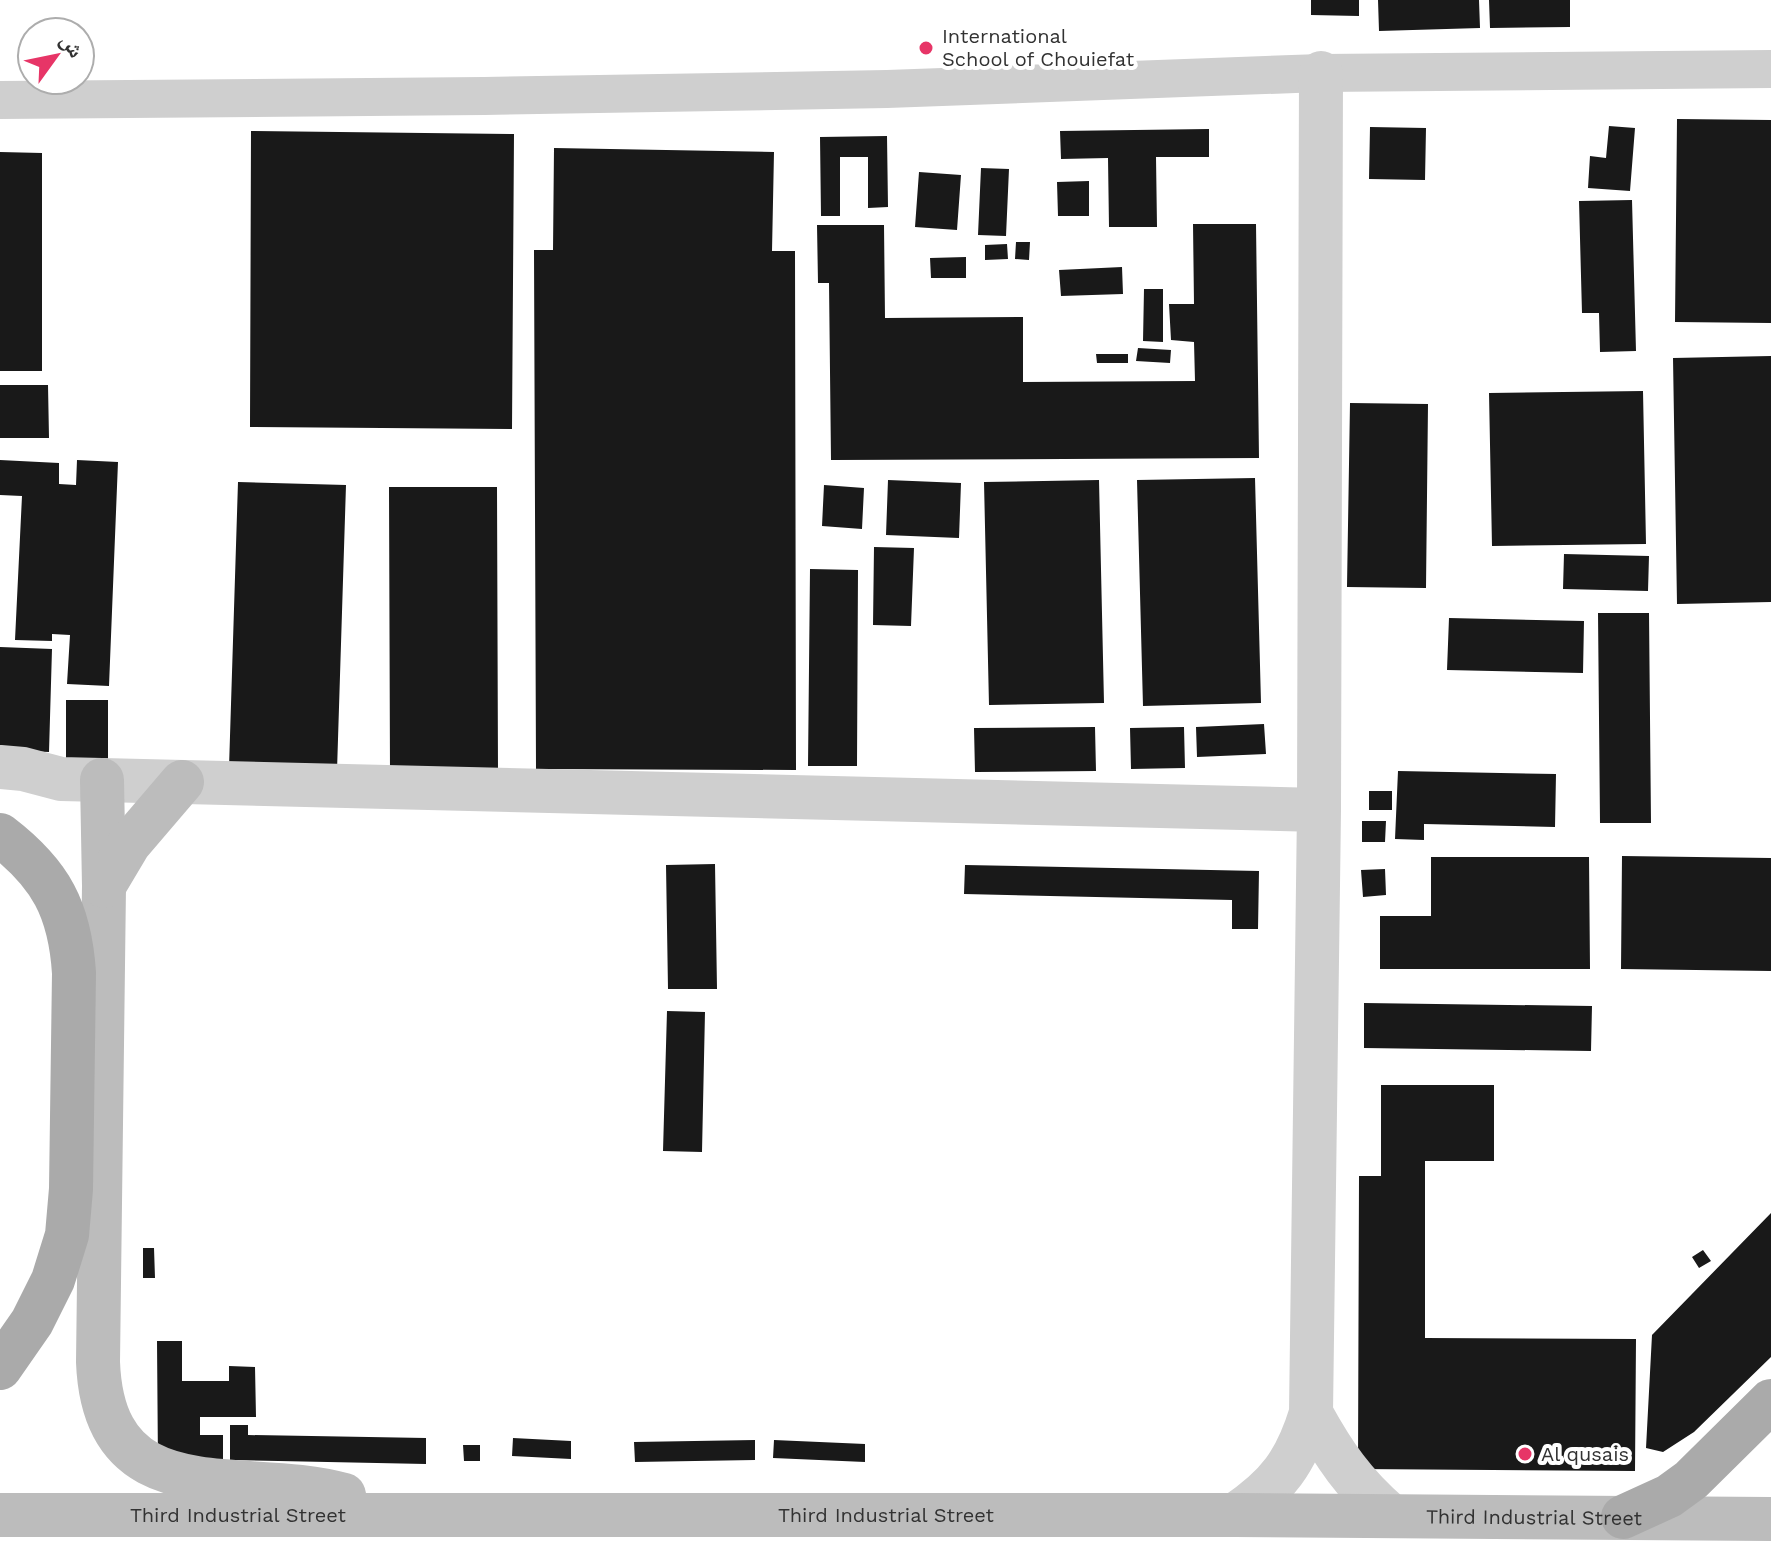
<svg xmlns="http://www.w3.org/2000/svg" width="1771" height="1551" font-family="'Work Sans','Noto Naskh Arabic',sans-serif">
	<rect width="100%" height="100%" fill="#fff"/>
	<path fill="#191919" d="M1311,0H1359V16L1311,15Z
		M1378,0H1479L1480,28L1379,31Z
		M1489,0H1570V27L1490,28Z
		M1677,119L1771,120V323L1675,322Z
		M1609,126L1635,128L1630,191L1588,188L1590,156L1606,158Z
		M1370,127L1426,128L1425,180L1369,179Z
		M1209,129V157H1156L1157,227H1109L1108,158L1061,159L1060,131Z
		M251,131L514,134L512,429L250,427Z
		M887,136L888,207L868,208V157H840V216H821L820,137Z
		M554,148L774,152L772,251H795L796,770L536,769L534,250H553Z
		M0,152L42,153V371H0Z
		M981,168L1009,169L1006,236L978,235Z
		M919,172L961,175L957,230L915,227Z
		M1089,181V216H1058L1057,182Z
		M1632,200L1636,351L1600,352L1599,313H1582L1579,201Z
		M1193,224H1256L1259,458L831,460L829,283H818L817,225H884L885,318L1023,317V382L1195,381L1194,342L1171,340L1169,304H1194Z
		M1016,242H1030L1029,260L1015,259Z
		M1007,244L1008,259L985,260V245Z
		M966,257V278H931L930,258Z
		M1122,267L1123,294L1061,296L1059,270Z
		M1144,289H1163V342L1143,341Z
		M1138,348L1171,350L1170,363L1136,361Z
		M1096,354H1128V363H1097Z
		M1771,356V602L1677,604L1673,358Z
		M0,385H48L49,438H0Z
		M1643,391L1646,544L1492,546L1489,393Z
		M1350,403L1428,404L1426,588L1347,587Z
		M0,460L59,463V484L76,485L77,460L118,462L109,686L67,684L70,635L52,634V641L15,640L22,496L0,495Z
		M1255,478L1261,703L1143,706L1137,480Z
		M888,480L961,483L959,538L886,535Z
		M1099,480L1104,703L989,705L984,482Z
		M238,482L346,485L337,771L229,768Z
		M824,485L864,488L862,529L822,526Z
		M389,487H497L498,773H390Z
		M874,547L914,548L911,626L873,625Z
		M1564,554L1649,556L1648,591L1563,589Z
		M810,569L858,570L857,766H808Z
		M1598,613H1649L1651,823H1600Z
		M1449,618L1584,621L1583,673L1447,670Z
		M0,647L52,649L49,752L0,750Z
		M66,700H108V761H66Z
		M1264,724L1266,754L1197,757L1196,727Z
		M1095,727L1096,771L975,772L974,728Z
		M1184,727L1185,768L1131,769L1130,728Z
		M1398,771L1556,774L1555,827L1424,824V840L1395,839Z
		M1369,791H1392V810H1369Z
		M1362,821H1386L1385,842H1362Z
		M1622,856L1771,858V971L1621,969Z
		M1431,857H1589L1590,969H1380V916H1431Z
		M715,864L717,989H668L666,865Z
		M965,865L1259,871L1258,929H1232V900L964,894Z
		M1385,869L1386,895L1363,897L1361,870Z
		M1364,1003L1592,1006L1591,1051L1364,1048Z
		M667,1011L705,1012L702,1152L663,1151Z
		M1381,1085H1494V1161H1425V1338L1636,1339L1635,1471L1358,1469L1359,1176H1381Z
		M1771,1213V1357L1694,1432L1663,1452L1646,1448L1652,1335Z
		M143,1248H154L155,1278H143Z
		M1703,1250L1711,1261L1699,1268L1692,1257Z
		M157,1341H182V1381H229V1366L255,1367L256,1417H200V1435H223V1468L158,1467Z
		M230,1425H248V1435L426,1438V1464L230,1460Z
		M513,1438L571,1441V1459L512,1456Z
		M755,1440V1460L635,1462L634,1442Z
		M774,1440L865,1444V1462L773,1458Z
		M463,1445H480V1461H464Z"/>
	<g fill="none" stroke-linecap="round" stroke-linejoin="round">
		<path stroke="#cfcfcf" stroke-width="38" d="M0,100L484,96L887,89L1321,73L1771,69"/>
		<path stroke="#cfcfcf" stroke-width="44" d="M0,767L23,769L61,779L102,780L1319,810
			M1311,1413C1334,1455 1354,1484 1390,1515
			M1235,1515C1278,1486 1296,1462 1311,1413L1319,810L1321,73"/>
		<g stroke="#bcbcbc" stroke-width="44">
			<path d="M102,780L104,886L98,1362C104,1518 244,1466 344,1495"/>
			<path d="M104,886L129,844L182,782"/>
			<path id="s1" d="M0,1515H1235L1771,1519"/>
		</g>
		<path stroke="#aaa" stroke-width="44" d="M0,835C51,874 70,910 74,973L71,1189L67,1235L53,1280L32,1322L0,1368
			M1623,1517L1669,1496L1691,1480L1771,1401"/>
	</g>
	<g fill="#e73567" stroke="#fff" stroke-width="3">
		<circle cx="926" cy="48" r="8"/>
		<circle cx="1525" cy="1454" r="8"/>
	</g>
	<g text-anchor="middle" stroke-width="8" stroke-linejoin="round" paint-order="stroke">
		<g font-size="20" fill="#323232" stroke="#fff" text-anchor="start">
			<text x="942" y="43">International<tspan x="942" dy="23">School of Chouiefat</tspan></text>
			<text x="1541" y="1461">Al qusais</text>
		</g>
		<g font-size="20" fill="#323232" stroke="#fff">
			<text dy="7" stroke="none"><textPath href="#s1" startOffset="238">Third Industrial Street</textPath></text>
			<text dy="7" stroke="none"><textPath href="#s1" startOffset="886">Third Industrial Street</textPath></text>
			<text dy="7" stroke="none"><textPath href="#s1" startOffset="1534">Third Industrial Street</textPath></text>
		</g>
	</g>
	<g transform="translate(56 56) rotate(57)"><circle r="38" fill="#ffffff" stroke="#adadad" stroke-width="2"/>
	<path d="M0-6L14 30L0 20L-14 30Z" fill="#e73567"/>
	<text y="-12" font-size="22" font-weight="bold" text-anchor="middle" fill="#323232">ش</text>
	</g>
</svg>
